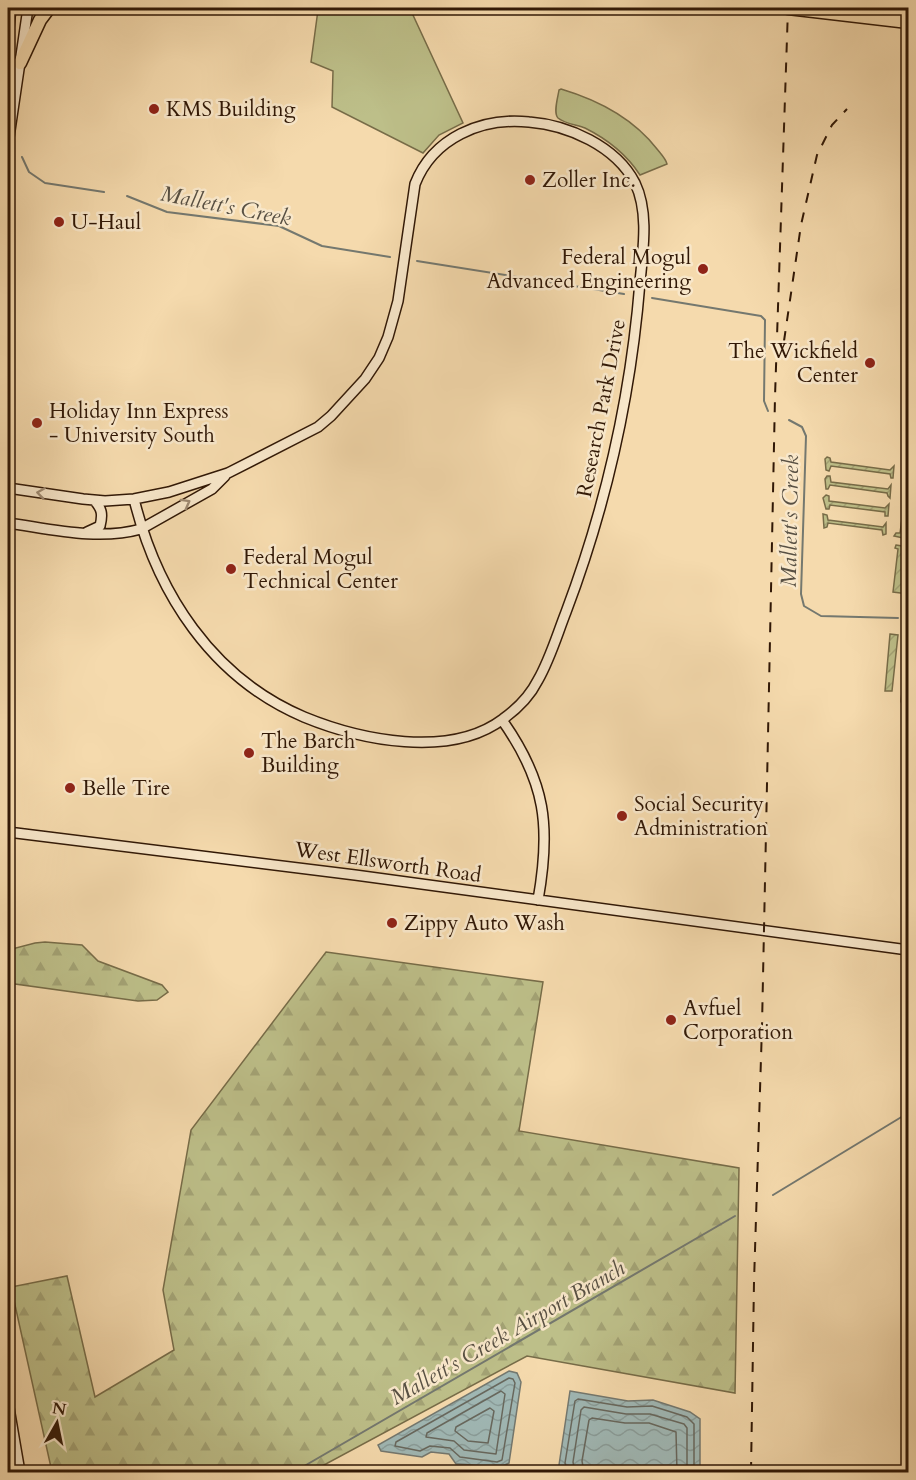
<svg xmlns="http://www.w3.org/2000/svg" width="916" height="1480" font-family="Cardo,serif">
	<defs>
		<pattern id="forest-firs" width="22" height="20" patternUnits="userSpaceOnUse" patternTransform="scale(1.5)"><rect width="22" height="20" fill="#bdbf89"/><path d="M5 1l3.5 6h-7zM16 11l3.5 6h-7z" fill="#a3a375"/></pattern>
		<pattern id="garden-furrows" width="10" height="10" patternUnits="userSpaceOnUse" patternTransform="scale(1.5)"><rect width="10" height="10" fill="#bdbf89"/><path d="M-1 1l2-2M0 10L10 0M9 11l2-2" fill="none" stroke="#a3a375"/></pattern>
		<pattern id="water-waves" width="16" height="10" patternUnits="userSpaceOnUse" patternTransform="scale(1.5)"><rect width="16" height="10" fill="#a0b8b5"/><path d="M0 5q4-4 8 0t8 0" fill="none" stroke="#8a9d9a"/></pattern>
	</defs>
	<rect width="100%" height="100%" fill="#f5daad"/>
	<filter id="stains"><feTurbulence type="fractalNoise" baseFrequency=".00333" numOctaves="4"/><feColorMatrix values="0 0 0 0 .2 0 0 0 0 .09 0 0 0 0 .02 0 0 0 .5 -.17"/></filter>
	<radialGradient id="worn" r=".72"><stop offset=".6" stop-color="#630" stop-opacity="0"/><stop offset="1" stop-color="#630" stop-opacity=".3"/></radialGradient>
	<path fill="#bdbf89" stroke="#776c48" stroke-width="1.5" d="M318,10L412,13L463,123L439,135L423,153L332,107L333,71L311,62Z
		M561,89C598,100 633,118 657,149C661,154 666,159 667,164L640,175C627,155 607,139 585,128C578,125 565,124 558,118C553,113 558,97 559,90Z"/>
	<path fill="url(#forest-firs)" stroke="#776c48" stroke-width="1.5" d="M45,942L82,945L98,961L162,985L168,992L157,1000L138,1001L8,983V950L35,943Z
		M326,952L543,982L519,1131L739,1168L735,1393L527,1356L311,1472H52L11,1287L67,1276L95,1397L174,1350L163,1290L191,1130Z"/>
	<path fill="url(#garden-furrows)" stroke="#776c48" stroke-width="1.5" d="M827,457L830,458L831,462L890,470L894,466L893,478H891L890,474L831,466L829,471L826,470L825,459Z
		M905,470L908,471V539L894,536L896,533H900L908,475L903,473Z
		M827,476H830L831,482L888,489L891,485L890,498L888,496L887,493L830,485L828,489H826L825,479Z
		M826,495L829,496V501L885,508L889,504L888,516H885V512L830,505L829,509H826L823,498Z
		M823,514L827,515L828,520L883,527L886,523V534L883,535L882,530L828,523L827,527L824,528Z
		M896,545L908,547V594L893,592L898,549L895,548Z
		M890,634L898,635L892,691H885Z"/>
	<path fill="url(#water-waves)" stroke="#74786f" stroke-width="1.5" d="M509,1371L517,1373L521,1382L509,1463C492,1473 476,1463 456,1464L449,1454L431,1452L422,1457L381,1451L378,1445Z
		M570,1391L628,1401L653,1400L690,1412L700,1419V1472H563L559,1465Z"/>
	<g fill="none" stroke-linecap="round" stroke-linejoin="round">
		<path stroke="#68685e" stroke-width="1.5" d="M509,1378L513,1379L515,1383L502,1460L497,1462L460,1457L450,1448L430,1446L420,1451L395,1446L396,1442Z
			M501,1391L505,1394L496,1454L464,1450L454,1441L426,1437L427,1433Z
			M490,1408L494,1411L488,1443L468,1441L455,1431L456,1427Z
			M568,1472L565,1463L575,1401L578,1399L627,1407L652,1406L687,1417L694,1424V1472
			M575,1472L573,1462L581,1410L584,1407L626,1414H650L684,1424L687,1428V1472
			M584,1472L582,1461L589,1420L592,1418L625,1423H649L676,1432L677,1472"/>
		<path stroke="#74786f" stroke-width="2" d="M22,157L29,172L45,183L104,192
			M127,196L167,212L279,226L322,246L390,257
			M417,261L624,294
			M652,298L761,316L765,320L764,401L768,411
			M789,420L802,427L806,436L801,594L804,606L821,616L898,618
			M773,1195L908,1113
			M294,1472L735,1216"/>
		<g stroke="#624830" stroke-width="9">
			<path id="street" d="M908,661L905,701L908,714"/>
		</g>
		<g stroke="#311806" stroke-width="12">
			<path id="secondary" d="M8,37L11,8
				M8,144L28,8
				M8,488L83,499L105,501L134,499L169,492L228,473L318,427L331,416L365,379L379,358L388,337L398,301L415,184C433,138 481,117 529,122C568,125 616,146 635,183C649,212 643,250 640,282C631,395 606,506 566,612C557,635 550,659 538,680C530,696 517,709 503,719C450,759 360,740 304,717C212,678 157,593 134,499
				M8,523C51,529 98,541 141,529L212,489L225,476
				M87,532L100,526C103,514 102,509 94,500
				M502,720C546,782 551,827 538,900
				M8,832L355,875L908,950
				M8,1402L20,1472"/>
		</g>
		<g stroke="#311806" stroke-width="15">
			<path id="highway" d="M788,8L908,22
				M20,63L40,20L49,8"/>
		</g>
		<use href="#street" stroke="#f8e7ca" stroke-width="6"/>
		<use href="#secondary" stroke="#f8e7ca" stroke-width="9"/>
		<use href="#highway" stroke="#f5daad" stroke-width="12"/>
		<path stroke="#311806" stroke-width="2" stroke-dasharray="10 10" stroke-linecap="butt" d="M784,341L801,225L817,155L832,125L847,109
			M751,1472L754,1282L762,1026L775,397L788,8"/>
	</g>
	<defs><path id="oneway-chevron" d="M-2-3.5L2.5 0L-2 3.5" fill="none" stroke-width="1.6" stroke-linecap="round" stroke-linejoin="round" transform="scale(1.5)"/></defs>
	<g stroke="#9e8a72">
		<use href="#oneway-chevron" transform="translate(41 493) rotate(-172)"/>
		<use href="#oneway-chevron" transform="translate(186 503) rotate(-29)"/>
	</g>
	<g fill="#8f2418" stroke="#f8e7ca" stroke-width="2">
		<circle cx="154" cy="109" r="6"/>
		<circle cx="530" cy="180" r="6"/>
		<circle cx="59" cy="222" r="6"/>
		<circle cx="703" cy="269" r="6"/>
		<circle cx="870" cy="363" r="6"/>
		<circle cx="37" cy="423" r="6"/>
		<circle cx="231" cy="569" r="6"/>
		<circle cx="249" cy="753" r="6"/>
		<circle cx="70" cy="788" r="6"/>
		<circle cx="622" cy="816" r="6"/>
		<circle cx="392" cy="923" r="6"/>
		<circle cx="671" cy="1020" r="6"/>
	</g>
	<g text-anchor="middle" stroke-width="5" stroke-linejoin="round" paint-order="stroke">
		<g font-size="21" fill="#311806" stroke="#f8e7ca" text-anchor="start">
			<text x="166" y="116">KMS Building</text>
			<text x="542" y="187">Zoller Inc.</text>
			<text x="71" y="229">U-Haul</text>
			<text x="691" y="264" text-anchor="end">Federal Mogul<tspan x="691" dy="24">Advanced Engineering</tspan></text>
			<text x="858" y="358" text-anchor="end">The Wickfield<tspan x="858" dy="24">Center</tspan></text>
			<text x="49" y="418">Holiday Inn Express<tspan x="49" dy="24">- University South</tspan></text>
			<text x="243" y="564">Federal Mogul<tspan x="243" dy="24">Technical Center</tspan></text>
			<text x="261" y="748">The Barch<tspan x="261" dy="24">Building</tspan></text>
			<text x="82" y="795">Belle Tire</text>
			<text x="634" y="811">Social Security<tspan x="634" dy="24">Administration</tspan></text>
			<text x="404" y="930">Zippy Auto Wash</text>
			<text x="683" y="1015">Avfuel<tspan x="683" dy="24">Corporation</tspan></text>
		</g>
		<g font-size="21" fill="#311806" stroke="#f8e7ca">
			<text transform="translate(601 408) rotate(-79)" y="7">Research Park Drive</text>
			<text transform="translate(388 862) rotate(8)" y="7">West Ellsworth Road</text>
		</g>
		<g font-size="22" font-style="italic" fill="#585043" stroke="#f8e7ca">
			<text transform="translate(226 205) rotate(11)" y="8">Mallett's Creek</text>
			<text transform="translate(789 521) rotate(-89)" y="8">Mallett's Creek</text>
			<text transform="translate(507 1332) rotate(-30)" y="8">Mallett's Creek Airport Branch</text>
		</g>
	</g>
	<rect width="916" height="1480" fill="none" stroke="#f5daad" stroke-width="30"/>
	<rect x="9" y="9" width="898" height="1462" fill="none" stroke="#311806" stroke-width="3"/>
	<rect x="15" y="15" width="886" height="1450" fill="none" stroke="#311806" stroke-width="1.5"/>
	<g transform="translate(57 1423) rotate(9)" stroke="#f8e7ca" stroke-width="4.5" paint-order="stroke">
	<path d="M0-4.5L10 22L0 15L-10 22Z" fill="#311806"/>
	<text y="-9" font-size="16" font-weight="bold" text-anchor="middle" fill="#311806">N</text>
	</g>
	<rect width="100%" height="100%" filter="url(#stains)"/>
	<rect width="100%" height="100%" fill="url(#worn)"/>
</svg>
